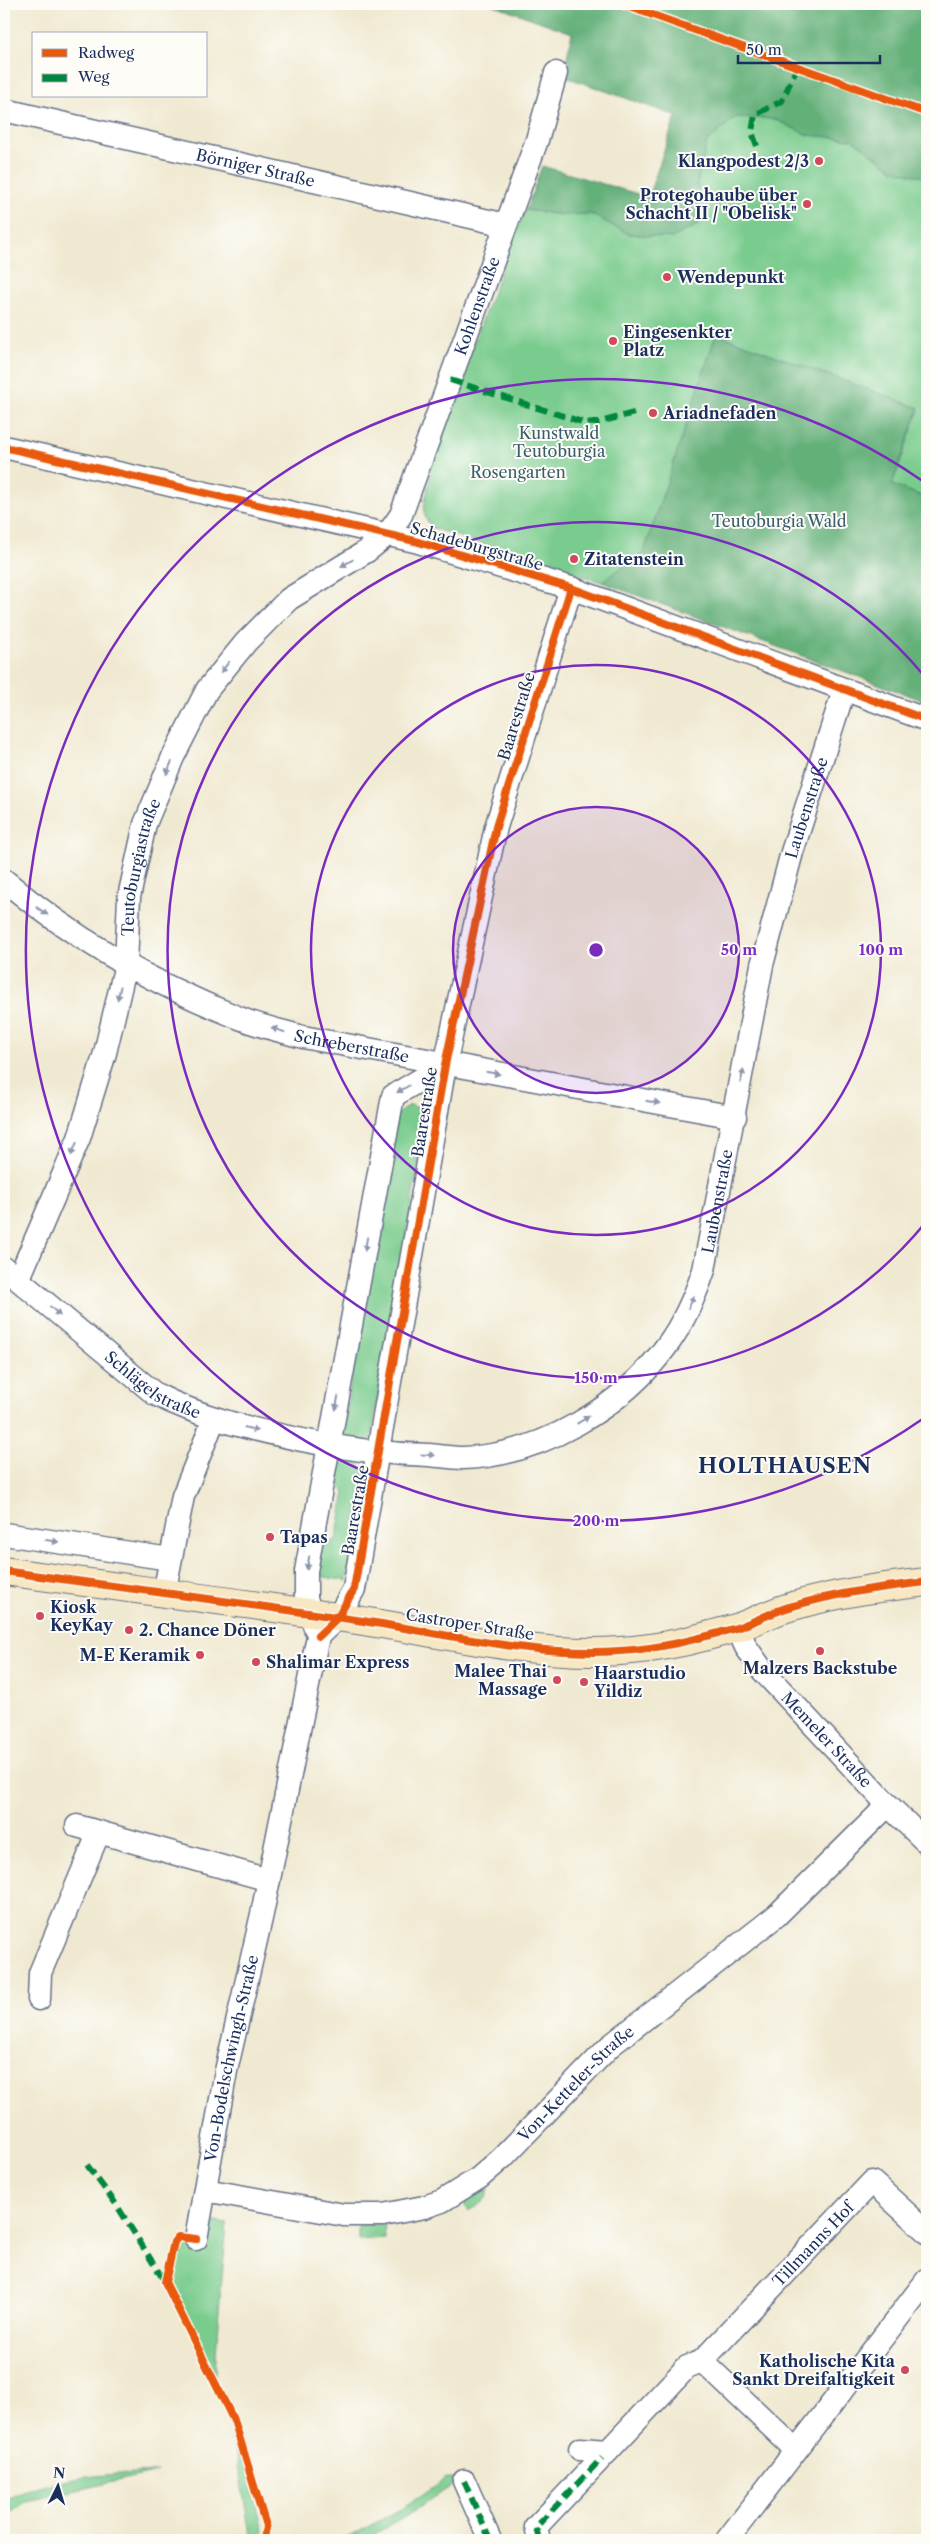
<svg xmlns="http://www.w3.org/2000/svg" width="931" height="2544" font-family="'Libre Caslon Text',serif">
	<rect width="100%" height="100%" fill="#fdfcf7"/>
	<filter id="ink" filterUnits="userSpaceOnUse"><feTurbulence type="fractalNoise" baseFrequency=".02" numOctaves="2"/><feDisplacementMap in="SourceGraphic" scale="10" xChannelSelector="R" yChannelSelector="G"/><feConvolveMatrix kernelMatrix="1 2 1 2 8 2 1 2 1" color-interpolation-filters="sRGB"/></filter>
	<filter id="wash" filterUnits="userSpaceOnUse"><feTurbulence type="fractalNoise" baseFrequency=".0096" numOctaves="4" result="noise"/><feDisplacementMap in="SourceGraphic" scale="20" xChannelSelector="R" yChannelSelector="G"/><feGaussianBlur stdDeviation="1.12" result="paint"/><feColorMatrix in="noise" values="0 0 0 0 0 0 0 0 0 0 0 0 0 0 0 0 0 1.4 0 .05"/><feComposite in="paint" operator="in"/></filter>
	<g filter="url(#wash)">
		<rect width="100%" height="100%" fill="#f0e9d1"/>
		<path fill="#7acc8e" stroke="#4a7e76" d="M736,117L774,119L808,135L852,139L894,170L927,178V498L892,485L919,409L717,334L644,552L601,582L432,528C419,512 425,504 428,486C431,476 431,464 432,453L518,226L526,210L563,215L591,214L629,234L671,238L698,225V177L707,142Z
			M410,1105L422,1109L427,1114L371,1439L365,1442L346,1437L342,1434L397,1114Z
			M348,1460L358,1463L364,1470L347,1581L314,1575L322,1530L331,1543L336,1539L345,1492L332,1473L337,1465Z
			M488,2183C492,2199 480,2204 468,2211L462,2199Z
			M210,2221L227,2224L218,2321L215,2376L173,2294L170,2284V2269L180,2243L205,2246Z
			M384,2224L385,2238L358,2240V2225Z
			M230,2418C242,2456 255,2492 263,2531L257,2540H251Z
			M158,2472L27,2501L4,2518V2500C53,2477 105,2474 158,2472Z
			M446,2478L456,2480V2483L405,2517L365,2540H343L403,2508Z"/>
		<path fill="#63b079" stroke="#3f706c" d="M491,4H927V178L894,170L852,139L808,135L774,119L736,117L707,142L698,177V225L671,238L629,234L591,214L563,215L526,210L542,166L648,197L676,116L563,76L572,33Z
			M716,334L919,408L892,485L927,498V702L601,582L644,552Z"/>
	</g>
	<g filter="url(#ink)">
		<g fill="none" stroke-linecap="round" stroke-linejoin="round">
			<g stroke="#667086" stroke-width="25">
				<g id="street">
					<path id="s1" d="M4,110L506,225"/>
					<path d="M4,447L415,541L571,588L927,720"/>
					<path id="s2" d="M4,880C72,938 154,984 237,1017C258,1026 281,1031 303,1037L735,1117"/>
					<path id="s3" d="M4,1268L155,1394C202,1418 251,1429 302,1440C344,1449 386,1454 429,1455C440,1456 452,1458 463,1458C540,1456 624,1406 668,1344C684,1322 695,1296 704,1270L762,965L792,852L844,690"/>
					<path id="s4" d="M19,1278L79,1138L105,1053L126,964L129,897L145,824L173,757L207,690L246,642L289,599L367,551L387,535L401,515L537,140L556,73"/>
					<path d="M4,1534L170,1559"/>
					<path d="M164,1594L183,1496L214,1419"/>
					<path id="s5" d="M737,1627L746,1647L763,1671L888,1805L927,1843"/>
					<path d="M315,1628L306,1598V1571L393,1096L445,1065"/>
					<path d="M318,1636L338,1617L354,1589L445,1065L496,827L571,588"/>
					<path d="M77,1826L269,1880"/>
					<path d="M39,1999L40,1973L99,1832"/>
					<path id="s6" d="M205,2190L344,2215H383L424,2207L442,2201L479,2178L502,2158L610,2046L776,1916L888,1805"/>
					<path id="s7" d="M196,2239L226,2071L262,1914L318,1636"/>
					<path d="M702,2361L795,2449"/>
					<path id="s8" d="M580,2449L608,2451L687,2367L702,2361L872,2182L927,2232"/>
					<path d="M464,2481L490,2540"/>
					<path d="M539,2540L536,2527L608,2451"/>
					<path d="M727,2540L927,2280"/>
				</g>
			</g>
			<g stroke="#667086" stroke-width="30">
				<path id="secondary" d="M4,1571C124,1588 244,1603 363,1621C448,1634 534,1657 620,1651C659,1649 698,1639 736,1628C755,1622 773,1611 793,1606C837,1593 882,1587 927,1582"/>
			</g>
			<use href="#street" stroke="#fff" stroke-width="22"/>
			<use href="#secondary" stroke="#f7e8c3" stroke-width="28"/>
			<path stroke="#00873e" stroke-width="6" stroke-dasharray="12 6" stroke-linecap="butt" d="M757,146L752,132L755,115L782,101L797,67
				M450,380L582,422L596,423L634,413
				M87,2165L116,2204L165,2282
				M464,2481L490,2540
				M539,2540L536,2527L602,2458"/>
			<g stroke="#fdfcf7" stroke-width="11">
				<path id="cycleway" d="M622,4L927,113
					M4,447L415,541L571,588L927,720
					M4,1571C124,1588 244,1603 363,1621C448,1634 534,1657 620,1651C659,1649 698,1639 736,1628C755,1622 773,1611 793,1606C837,1593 882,1587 927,1582
					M318,1636L338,1617L354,1589L445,1065L496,827L571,588
					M196,2239L178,2237L174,2242L165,2282L235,2423L266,2526L264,2540"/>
			</g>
			<use href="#cycleway" stroke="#e8590c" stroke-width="8"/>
		</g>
		<defs><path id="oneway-solid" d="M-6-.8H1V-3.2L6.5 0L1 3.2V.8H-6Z" transform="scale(1.25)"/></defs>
		<g fill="#8d97ae">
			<use href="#oneway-solid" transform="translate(347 563) rotate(150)"/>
			<use href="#oneway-solid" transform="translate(225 667) rotate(128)"/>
			<use href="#oneway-solid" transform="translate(169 768) rotate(113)"/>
			<use href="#oneway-solid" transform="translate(42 911) rotate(34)"/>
			<use href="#oneway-solid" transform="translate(119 993) rotate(103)"/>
			<use href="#oneway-solid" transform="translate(278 1030) rotate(-163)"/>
			<use href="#oneway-solid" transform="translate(493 1073) rotate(10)"/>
			<use href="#oneway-solid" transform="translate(742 1076) rotate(-80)"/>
			<use href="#oneway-solid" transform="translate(403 1089) rotate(150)"/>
			<use href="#oneway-solid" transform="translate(653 1102) rotate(10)"/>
			<use href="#oneway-solid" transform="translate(74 1149) rotate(113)"/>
			<use href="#oneway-solid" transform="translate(366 1244) rotate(100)"/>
			<use href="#oneway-solid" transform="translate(691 1302) rotate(-65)"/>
			<use href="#oneway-solid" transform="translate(55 1311) rotate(43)"/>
			<use href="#oneway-solid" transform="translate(337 1403) rotate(100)"/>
			<use href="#oneway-solid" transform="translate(583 1420) rotate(-31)"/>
			<use href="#oneway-solid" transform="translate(251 1429) rotate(15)"/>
			<use href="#oneway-solid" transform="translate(428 1455) rotate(3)"/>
			<use href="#oneway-solid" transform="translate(52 1541) rotate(9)"/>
			<use href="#oneway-solid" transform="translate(308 1563) rotate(101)"/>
		</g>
	</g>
	<circle cx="596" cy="950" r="143" fill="#7b2cbf" fill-opacity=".12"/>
	<g fill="none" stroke="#7b2cbf" stroke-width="2.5">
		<circle cx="596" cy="950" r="143"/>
		<circle cx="596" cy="950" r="285"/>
		<path d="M926 1222A428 428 0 1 1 926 678"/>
		<path d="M924 1418A571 571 0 1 1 924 482"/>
	</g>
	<g fill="#d1495b" stroke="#fdfcf7" stroke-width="2">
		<circle cx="819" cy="161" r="5"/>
		<circle cx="807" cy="204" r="5"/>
		<circle cx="667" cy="277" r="5"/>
		<circle cx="613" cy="341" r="5"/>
		<circle cx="653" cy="413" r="5"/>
		<circle cx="574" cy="559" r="5"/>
		<circle cx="270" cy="1537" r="5"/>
		<circle cx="40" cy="1616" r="5"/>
		<circle cx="129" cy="1630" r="5"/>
		<circle cx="820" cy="1651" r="5"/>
		<circle cx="200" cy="1655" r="5"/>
		<circle cx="256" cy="1662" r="5"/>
		<circle cx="557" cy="1680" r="5"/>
		<circle cx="584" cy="1682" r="5"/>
		<circle cx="905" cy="2370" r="5"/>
	</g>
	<g text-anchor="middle" stroke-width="4" stroke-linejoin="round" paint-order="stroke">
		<g font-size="16" font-weight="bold" fill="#1b2f5e" stroke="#fdfcf7" text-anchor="start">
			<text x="809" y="167" text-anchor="end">Klangpodest 2/3</text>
			<text x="797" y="201" text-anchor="end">Protegohaube über<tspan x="797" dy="18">Schacht II / "Obelisk"</tspan></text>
			<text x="677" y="283">Wendepunkt</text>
			<text x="623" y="338">Eingesenkter<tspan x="623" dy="18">Platz</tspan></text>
			<text x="663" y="419">Ariadnefaden</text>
			<text x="584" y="565">Zitatenstein</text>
			<text x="280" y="1543">Tapas</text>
			<text x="50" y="1613">Kiosk<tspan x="50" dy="18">KeyKay</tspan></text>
			<text x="139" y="1636">2. Chance Döner</text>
			<text x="190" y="1661" text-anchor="end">M-E Keramik</text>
			<text x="266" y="1668">Shalimar Express</text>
			<text x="820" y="1674" text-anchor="middle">Malzers Backstube</text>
			<text x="547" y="1677" text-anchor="end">Malee Thai<tspan x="547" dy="18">Massage</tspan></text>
			<text x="594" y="1679">Haarstudio<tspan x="594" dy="18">Yildiz</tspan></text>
			<text x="895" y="2367" text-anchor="end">Katholische Kita<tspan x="895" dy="18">Sankt Dreifaltigkeit</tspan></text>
		</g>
		<g font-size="16" fill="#1b2f5e" stroke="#fdfcf7">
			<text dy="6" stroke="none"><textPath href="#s1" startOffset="258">Börniger Straße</textPath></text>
			<text dy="6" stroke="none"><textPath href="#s4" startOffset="1109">Kohlenstraße</textPath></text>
			<text transform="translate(477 546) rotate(16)" y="6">Schadeburgstraße</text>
			<text transform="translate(516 716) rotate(-73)" y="6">Baarestraße</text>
			<text dy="6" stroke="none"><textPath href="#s3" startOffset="1312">Laubenstraße</textPath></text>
			<text dy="6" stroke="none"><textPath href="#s4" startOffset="431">Teutoburgiastraße</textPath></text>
			<text dy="6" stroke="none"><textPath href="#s2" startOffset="390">Schreberstraße</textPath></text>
			<text transform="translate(424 1112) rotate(-81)" y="6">Baarestraße</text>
			<text dy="6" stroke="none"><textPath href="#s3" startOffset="908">Laubenstraße</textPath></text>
			<text dy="6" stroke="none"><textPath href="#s3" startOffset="190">Schlägelstraße</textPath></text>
			<text transform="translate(355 1510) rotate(-80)" y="6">Baarestraße</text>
			<text transform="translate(470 1624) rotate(9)" y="6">Castroper Straße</text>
			<text dy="6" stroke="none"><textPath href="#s5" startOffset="145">Memeler Straße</textPath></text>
			<text dy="6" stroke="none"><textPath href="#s7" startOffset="184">Von-Bodelschwingh-Straße</textPath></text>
			<text dy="6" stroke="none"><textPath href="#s6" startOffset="420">Von-Ketteler-Straße</textPath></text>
			<text dy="6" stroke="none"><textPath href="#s8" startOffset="321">Tillmanns Hof</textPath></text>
		</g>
		<g font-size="16" fill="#385e6c" stroke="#fdfcf7">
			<text x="559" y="439">Kunstwald<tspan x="559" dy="18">Teutoburgia</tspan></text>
			<text x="518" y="478">Rosengarten</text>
			<text x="779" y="527">Teutoburgia Wald</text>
		</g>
		<g font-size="21" font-weight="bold" letter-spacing="1" fill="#1b2f5e" stroke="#fdfcf7">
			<text x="785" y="1473">HOLTHAUSEN</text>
		</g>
	</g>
	<circle cx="596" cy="950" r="8" fill="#7b2cbf" stroke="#fdfcf7" stroke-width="2.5"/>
	<g font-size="15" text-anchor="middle" font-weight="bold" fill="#7b2cbf" stroke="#fdfcf7" stroke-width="4" stroke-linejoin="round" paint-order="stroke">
		<text x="739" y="955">50 m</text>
		<text x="881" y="955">100 m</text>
		<text x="596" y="1383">150 m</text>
		<text x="596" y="1526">200 m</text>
	</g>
	<rect width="931" height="2544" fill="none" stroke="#fdfcf7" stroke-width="20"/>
	<rect x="32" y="32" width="175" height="65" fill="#fdfcf7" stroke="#a3aaba"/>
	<rect x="42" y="49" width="25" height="8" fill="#e8590c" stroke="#a3aaba"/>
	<text x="78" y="58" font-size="15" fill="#1b2f5e">Radweg</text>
	<rect x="42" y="74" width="25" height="8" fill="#00873e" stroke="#a3aaba"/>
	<text x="78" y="82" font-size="15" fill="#1b2f5e">Weg</text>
	<g transform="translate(58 2486) rotate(5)" stroke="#fdfcf7" stroke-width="4" paint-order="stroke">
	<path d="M0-4L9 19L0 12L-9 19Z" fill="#1b2f5e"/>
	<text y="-8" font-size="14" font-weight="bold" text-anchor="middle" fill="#1b2f5e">N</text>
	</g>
	<path d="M738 55v8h142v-8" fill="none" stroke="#1b2f5e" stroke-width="2.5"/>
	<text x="746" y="55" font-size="15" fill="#1b2f5e" stroke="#fdfcf7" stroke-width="4" paint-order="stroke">50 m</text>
</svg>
